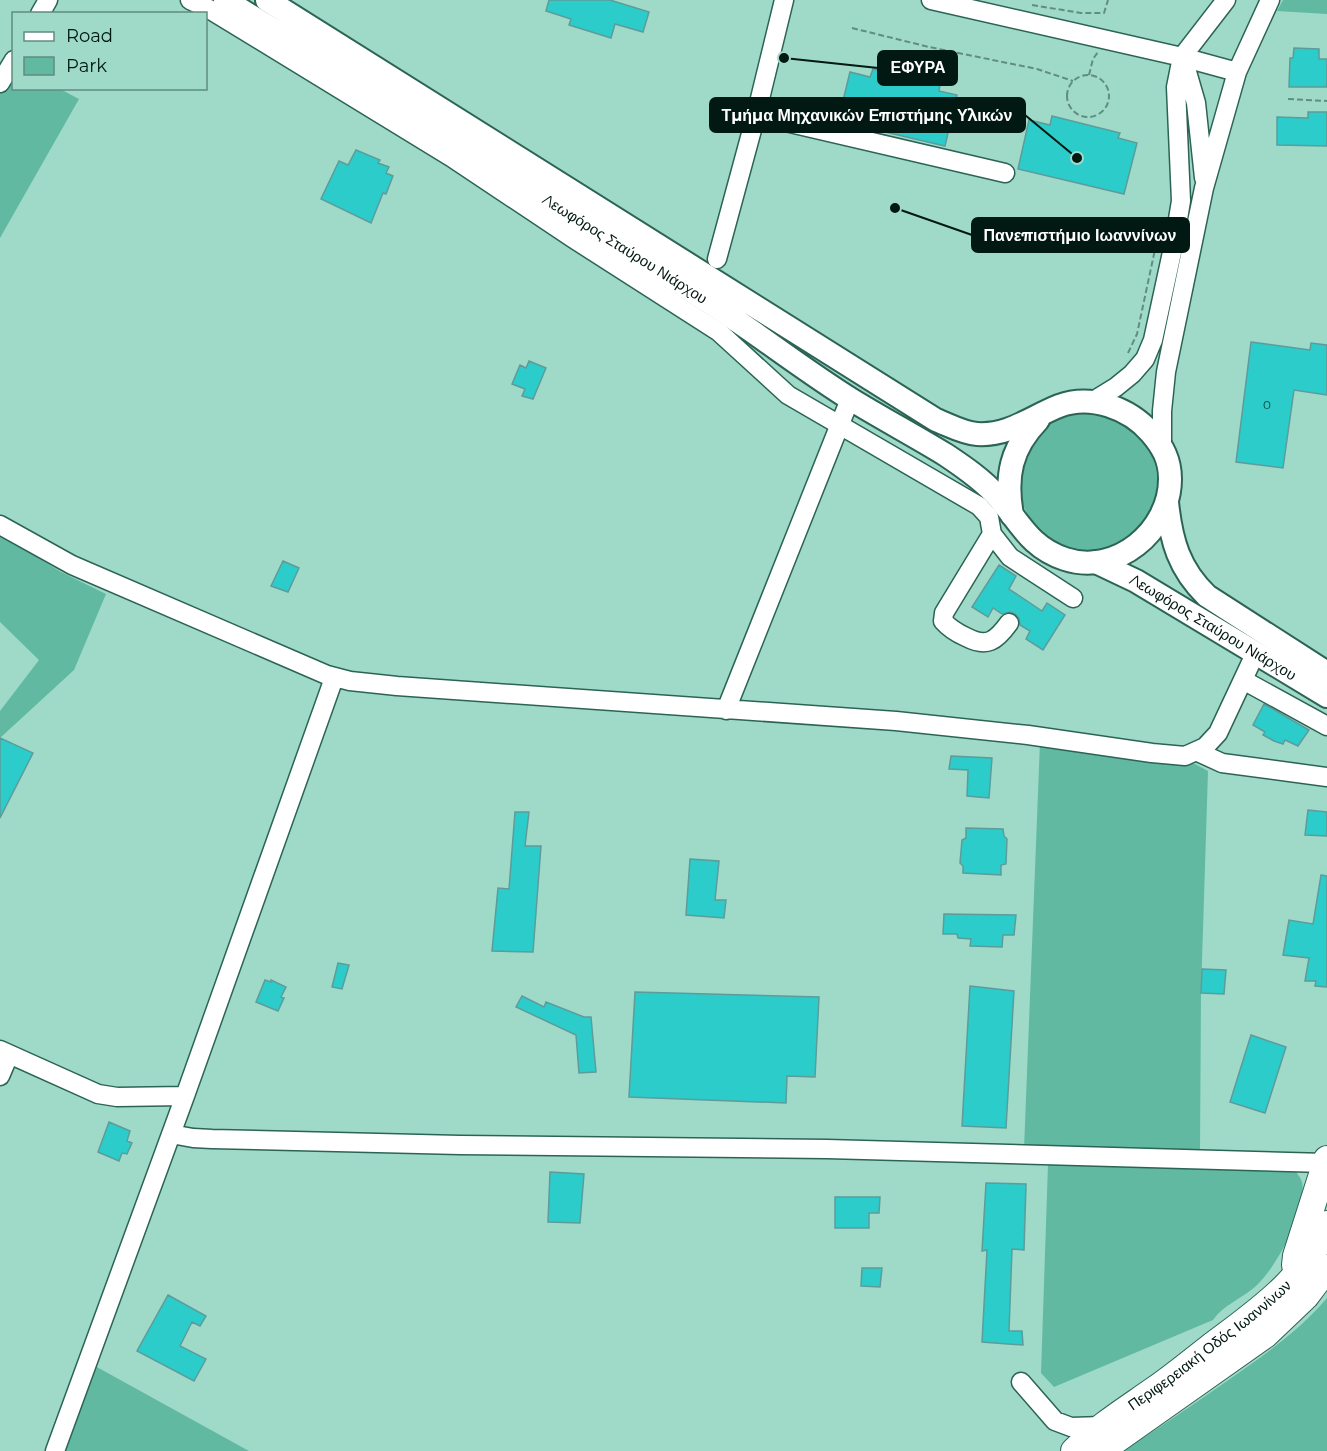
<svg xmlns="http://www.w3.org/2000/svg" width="1327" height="1451" font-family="Montserrat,sans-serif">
	<rect width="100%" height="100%" fill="#9fdac8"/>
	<path fill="#61b9a1" d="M1283,0H1327V14L1277,11Z
		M13,72L14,88L60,89L79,99L0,238V94Z
		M1019 481a69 69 0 1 1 138 0a69 69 0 1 1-138 0Z
		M0,534L61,572L106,594L74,670L0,738V711L39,660L0,622Z
		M1040,742L1195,764L1208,771L1201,993L1200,1153L1024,1149Z
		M1048,1164L1295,1170C1297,1174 1301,1178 1302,1182C1308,1209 1276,1268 1256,1286C1243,1298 1223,1305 1213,1320L1054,1387L1041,1373Z
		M1327,1298V1451H1123C1158,1428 1193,1405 1227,1381C1263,1356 1299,1331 1327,1298Z
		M95,1366L249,1451H64Z"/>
	<path fill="#2bccca" stroke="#5d9c9b" stroke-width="1.5" d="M549,0H610L649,12L643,32L615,24L611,38L569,25L571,19L546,11Z
		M1294,48L1319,49V59H1327V87H1289L1290,58H1293Z
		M873,69L940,85L939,91L957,95L945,146L838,121L850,72L870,77Z
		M1308,112H1327V146L1277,145V117L1308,118Z
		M1052,116L1120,133L1118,138L1137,143L1124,194L1018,169L1029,120L1050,125Z
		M356,150L380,160L378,163L389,167L386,173L393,176L386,194L383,193L371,223L321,199L339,161L348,165Z
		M1251,342L1310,350L1311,343L1327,345V395L1294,390L1283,468L1236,462Z
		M529,361L546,368L533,399L522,396L525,389L512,384L520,365L526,368Z
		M283,561L299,568L288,592L271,586Z
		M999,565L1016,576L1009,589L1042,611L1047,603L1065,615L1043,650L1026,639L1030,631L1020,625L1019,618L1015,614L1010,612L1002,614L993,608L988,617L972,607Z
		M1264,704L1309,730L1298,746L1285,740L1283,744L1274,741L1263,735L1265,732L1253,725Z
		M0,738L33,753L0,818Z
		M951,756L992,758L989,798L967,796L968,770L949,769Z
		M1308,810L1327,812V836L1305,835Z
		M515,812H529L525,846H541L533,952L492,951L498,888L509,889Z
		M966,828L1003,829L1004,836L1007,839L1006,864L1001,865V875L963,873V866L960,863L962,840L966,838Z
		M690,859L719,861L715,900H726L724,918L686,915Z
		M1321,875L1327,876V987L1315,986L1316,981H1305L1309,958L1283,955L1289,920L1313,924Z
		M944,914L1016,915L1014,935H1003L1002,947L970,946L971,939L958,938L957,934H943Z
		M338,963L349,965L342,989L332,987Z
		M1202,969L1226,970L1224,994L1201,993Z
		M265,980L271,982V980L286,987L281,997L284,998L278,1011L256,1002Z
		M970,986L1014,991L1006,1128L962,1126Z
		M635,992L819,997L815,1077L787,1076L786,1103L629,1097Z
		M522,996L544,1007L546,1002L584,1017H591L596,1072L579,1073L576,1035L516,1007Z
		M1251,1035L1286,1047L1265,1113L1230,1102Z
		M109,1122L130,1131L127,1141L132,1143L127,1154L122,1153L119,1161L98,1152Z
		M550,1172L584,1174L580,1223L548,1222Z
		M986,1183L1026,1184L1024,1250L1012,1249L1009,1331H1022L1023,1345L982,1342L987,1250L982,1251Z
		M835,1197H880L879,1213H869V1228H835Z
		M862,1268H882L880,1287L861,1286Z
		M168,1295L206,1316L200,1326L192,1322L180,1346L206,1359L194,1381L137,1351Z"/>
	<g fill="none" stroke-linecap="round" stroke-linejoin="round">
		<g stroke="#2b6455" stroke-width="21">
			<path id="minor" d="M190,0L209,9L451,157L574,239L719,332L788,395L979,506L989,517L992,534L1010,557L1073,598
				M931,0L1182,57L1237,72
				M40,14L48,0
				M1183,58L1196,103L1204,178
				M0,83L14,60
				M756,115L1005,173
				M717,259L756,115L784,0
				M1090,403L1116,387L1132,374L1145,359L1153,340L1174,243L1181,201L1176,87L1182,57L1226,0
				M1162,447V411L1166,372L1204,188L1237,72L1270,0
				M0,525L72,565L327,675L350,681L397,686L896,721L1028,735L1152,753L1185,756L1205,747L1218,733L1255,654
				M992,534L944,613L943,621C950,629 957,633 966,637C987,648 996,641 1009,623
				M1243,680L1327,726
				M726,710L850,399
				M1198,752L1222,763L1327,777
				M0,1050L98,1094L117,1097L185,1096
				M0,1076L9,1055
				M171,1134L193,1138L212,1139L460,1145L827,1149L1326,1163
				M1021,1382L1055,1421L1071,1427L1103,1426
				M55,1451L185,1096L334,678"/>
		</g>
		<g stroke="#2b6455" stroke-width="26">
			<g id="major">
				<path id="s1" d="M225,0C386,100 547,199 707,301C756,332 802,369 852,400C883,419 915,436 946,455C964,467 983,480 997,496C1020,522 1029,547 1065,559C1116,576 1170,531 1170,479C1170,460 1163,447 1151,433C1129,408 1091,394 1059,406C1031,417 1009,436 977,434C963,433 949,425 936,420L267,0"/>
				<path d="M1167,502C1171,541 1179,569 1207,596L1327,673"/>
				<path d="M1012,515C1005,476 1011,448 1038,420"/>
				<path id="s2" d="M1096,562L1136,581L1327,696"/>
			</g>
		</g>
		<g stroke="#2b6455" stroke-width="28">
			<g id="highway">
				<path d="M1295,1265L1296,1256L1327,1159"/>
				<path id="s3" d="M1074,1451C1098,1427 1127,1409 1154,1390C1173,1377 1191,1362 1209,1348C1255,1313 1306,1280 1327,1224"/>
				<path d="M1097,1451L1116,1440L1265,1335L1306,1296L1327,1268"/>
			</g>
		</g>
		<path stroke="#618d80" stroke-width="2" stroke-dasharray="6 3" stroke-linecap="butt" d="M1032,5L1081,13H1104L1108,0
			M852,28L929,47L1037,69L1073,81
			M1089,75L1093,59L1098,52
			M1067 96a21 21 0 1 1 42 0a21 21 0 1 1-42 0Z
			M1288,99L1327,101
			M1128,353L1137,334L1157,240"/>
		<use href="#minor" stroke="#fff" stroke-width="18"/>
		<use href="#major" stroke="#fff" stroke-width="22"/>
		<use href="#highway" stroke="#fff" stroke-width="26"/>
	</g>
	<g text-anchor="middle" stroke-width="4.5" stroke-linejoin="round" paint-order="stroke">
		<g font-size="12" fill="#0c4540">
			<text x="1267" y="409">0</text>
		</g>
		<g font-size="15" fill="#021812" stroke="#9fdac8">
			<text dy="5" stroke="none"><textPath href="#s1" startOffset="471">Λεωφόρος Σταύρου Νιάρχου</textPath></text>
			<text dy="5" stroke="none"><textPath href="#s2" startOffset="134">Λεωφόρος Σταύρου Νιάρχου</textPath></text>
			<text dy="5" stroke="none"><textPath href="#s3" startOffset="172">Περιφερειακή Οδός Ιωαννίνων</textPath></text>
		</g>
	</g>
	<path fill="none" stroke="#021812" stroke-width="2" d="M784 58L878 68M1077 158L1025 115M895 208L972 235"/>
	<g fill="#021812" stroke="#9fdac8" stroke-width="2">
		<circle cx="784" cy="58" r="6"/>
		<circle cx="1077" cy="158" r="6"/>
		<circle cx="895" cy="208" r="6"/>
	</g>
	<g fill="#021812" stroke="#021812" stroke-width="2">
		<rect x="878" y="51" width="79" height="34" rx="6"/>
		<rect x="710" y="98" width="315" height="34" rx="6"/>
		<rect x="972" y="218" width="217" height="34" rx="6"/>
	</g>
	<g font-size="16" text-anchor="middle" font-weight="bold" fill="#fff">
		<text x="918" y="73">ΕΦΥΡΑ</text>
		<text x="867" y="121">Τμήμα Μηχανικών Επιστήμης Υλικών</text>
		<text x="1080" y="241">Πανεπιστήμιο Ιωαννίνων</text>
	</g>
	<rect x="12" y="12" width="195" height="78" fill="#9fdac8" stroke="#608c7f" stroke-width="1.5"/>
	<rect x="24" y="32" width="30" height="9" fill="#ffffff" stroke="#608c7f" stroke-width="1.5"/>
	<text x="66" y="42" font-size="18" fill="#021812">Road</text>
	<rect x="24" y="57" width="30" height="18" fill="#61b9a1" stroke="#608c7f" stroke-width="1.5"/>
	<text x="66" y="72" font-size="18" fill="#021812">Park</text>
</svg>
